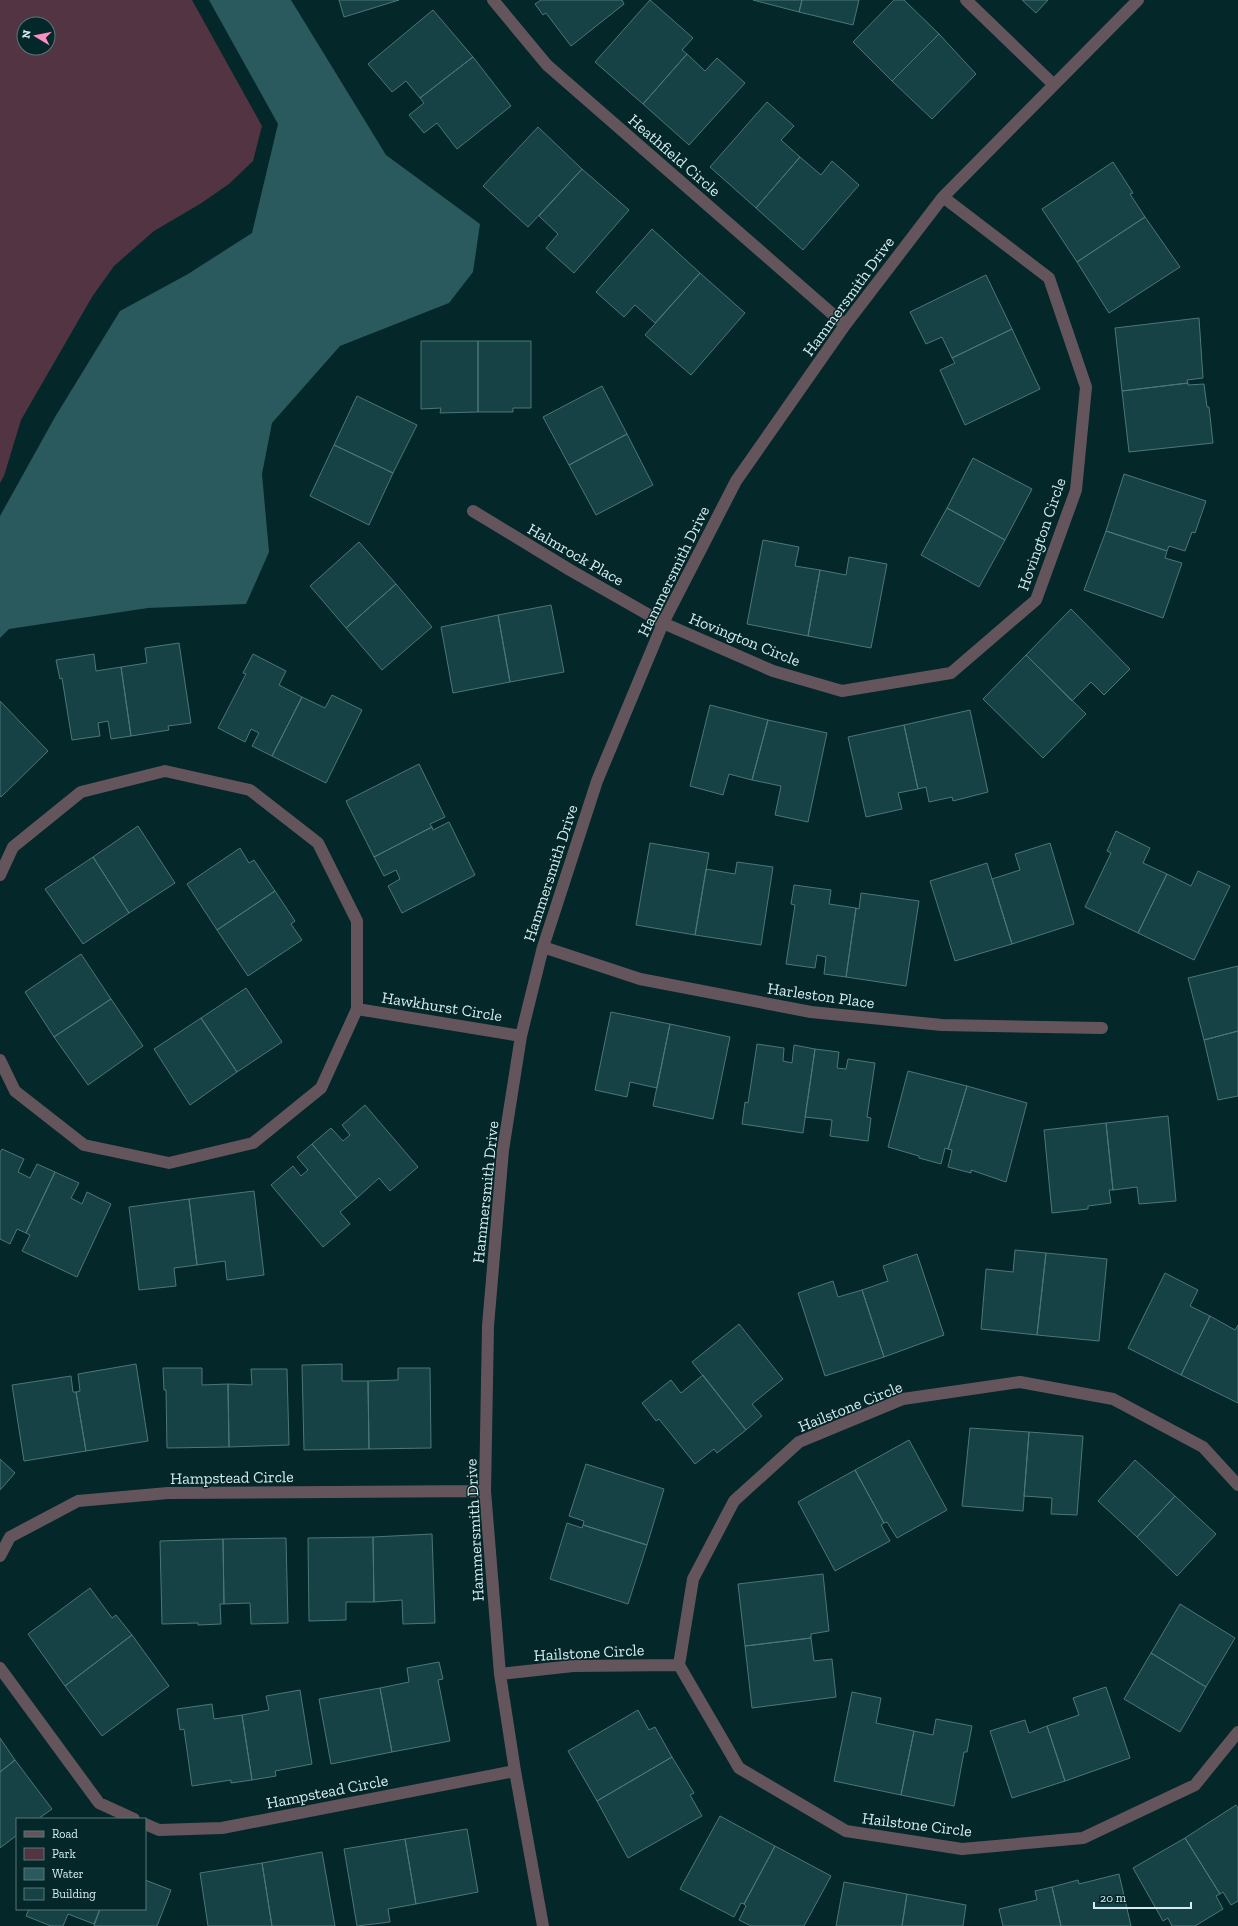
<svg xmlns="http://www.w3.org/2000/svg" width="1238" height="1926" font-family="'Zilla Slab',serif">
	<rect width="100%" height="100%" fill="#042729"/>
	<path fill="#523442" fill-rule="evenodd" d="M0,0H192L262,126L253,161L229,184L200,204L154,231L114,266L92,297L21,420L4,476L0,483ZM24,24H48V48H24Z"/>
	<path fill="#2a5a5e" d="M209,0H291L386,155L480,224L473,272L449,303L340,346L272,423L262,474L269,552L246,604L148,608L9,629L0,638V516L55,417L120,311L188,274L252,233L278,124Z"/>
	<path fill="#164246" stroke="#4b777a" d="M339,0H399L344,17Z
		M541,0H622L624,4L571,46L546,13L543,15L535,4Z
		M650,0L693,38L682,50L687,54L643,104L595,62Z
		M753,0H802L799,12Z
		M802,0H859L853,25L799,12Z
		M894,0H904L939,34L892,81L853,42Z
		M1022,0H1048L1036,13Z
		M433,10L473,57L420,98L406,81L392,92L368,64Z
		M939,34L976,74L932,119L892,81Z
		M687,54L705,71L717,58L745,83L689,145L643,104Z
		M473,57L511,106L457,149L437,123L424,133L409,115L424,103L420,98Z
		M767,102L794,126L781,140L800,157L756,208L710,167Z
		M538,127L582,169L528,227L483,186Z
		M800,157L821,175L832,161L859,185L803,250L756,208Z
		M1113,162L1133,193L1130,194L1145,217L1077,262L1042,209Z
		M582,169L629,210L574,273L546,248L558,234L539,216Z
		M1145,217L1180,267L1109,313L1077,262Z
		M652,229L700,273L655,323L635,305L624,317L596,292Z
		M700,273L745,313L691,375L645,335Z
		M986,275L1012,329L952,358L942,337L926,344L910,312Z
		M1199,318L1203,378L1187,380L1188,383L1122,391L1115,328Z
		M1012,329L1040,389L965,425L940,370L955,363L952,358Z
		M421,341H478V412L440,413L441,408L421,409Z
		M478,341H531V408H513V412H478Z
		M1188,383V385L1204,384L1207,407H1209L1213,443L1129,452L1122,391Z
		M602,386L627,434L569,465L543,417Z
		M357,396L417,425L393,473L334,445Z
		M627,434L653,485L596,515L569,465Z
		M334,445L393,473L369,525L310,496Z
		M973,458L1032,489L1005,540L947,508Z
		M1124,474L1206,501L1195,533L1192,532L1185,551L1169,546L1167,551L1106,531Z
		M947,508L1005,540L979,587L921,555Z
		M1106,531L1167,551L1165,558L1182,563L1163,618L1084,590Z
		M763,540L799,547L795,566L820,570L808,636L747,624Z
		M359,542L396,584L346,628L310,586Z
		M849,557L887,564L871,648L808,636L820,570L846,575Z
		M396,584L432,627L382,670L346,628Z
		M551,605L564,672L510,682L498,615Z
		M1071,609L1130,669L1104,695L1091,682L1072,701L1026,655Z
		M498,615L510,682L453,693L441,627Z
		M179,643L191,723L168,726L169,730L131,736L121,667L147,663L145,648Z
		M94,654L96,671L121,667L131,736L111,739L108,721L98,723L100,736L72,740L62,678L60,679L56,660Z
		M253,654L286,671L279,685L302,697L272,756L252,746L259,733L251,729L245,742L218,728L246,674L243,673Z
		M1026,655L1086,714L1043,758L983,699Z
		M332,695L362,710L326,783L272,756L302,697L325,708Z
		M0,701L48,751L1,797L0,796Z
		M710,705L768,720L752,780L729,774L723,795L690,786Z
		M970,710L988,792L953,801L952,797L929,802L926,787L918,789L904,725Z
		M768,720L827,733L808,822L775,815L781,786L752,780Z
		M904,725L918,789L898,793L902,809L866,817L848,737Z
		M419,764L445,817L430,824L432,827L374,857L346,801Z
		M449,822L475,875L402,913L388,886L400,879L396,870L384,876L374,857L432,827L433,830Z
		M138,826L175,883L129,913L93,857Z
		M1116,831L1150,848L1143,863L1167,874L1138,933L1085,907L1111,853L1107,851Z
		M650,843L709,853L695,935L636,925Z
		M1050,843L1074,924L1012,944L992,879L1020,870L1015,854Z
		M240,848L249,863L254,860L275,891L217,930L187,884Z
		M93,857L129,913L83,944L45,889Z
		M737,862L773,867L761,945L695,935L706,869L735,874Z
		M987,863L1012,944L955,961L930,881Z
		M1198,871L1230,886L1194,960L1138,933L1167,874L1191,886Z
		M794,885L831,890L829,904L856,908L846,977L824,974L826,957L817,955L815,968L786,964L795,905L791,904Z
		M275,891L295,921L291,924L302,940L248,976L217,930Z
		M861,893L919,901L906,986L846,977L856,908L859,909Z
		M81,954L111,999L54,1037L25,992Z
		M1238,966V1031L1204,1040L1188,978Z
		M246,988L282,1042L237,1072L201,1018Z
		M111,999L143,1046L88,1085L54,1037Z
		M611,1012L670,1024L657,1088L630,1082L627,1097L595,1090Z
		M201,1018L237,1072L190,1105L154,1049Z
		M670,1024L730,1037L713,1119L653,1106Z
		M1238,1031V1096L1218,1100L1204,1040Z
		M757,1044L784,1048L783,1061L792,1063L794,1045L815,1049L803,1133L742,1124L745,1102L748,1103Z
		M815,1049L839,1052L837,1068L846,1069L848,1059L875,1063L867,1117L871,1118L868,1141L830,1136L832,1120L805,1117Z
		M908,1071L967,1086L948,1149L945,1148L941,1164L919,1158V1156L888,1147Z
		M967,1086L1027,1103L1006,1182L971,1170V1173L948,1167L952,1150L948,1149Z
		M365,1105L418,1167L390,1191L379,1178L357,1198L312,1144L331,1128L343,1141L350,1135L342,1125Z
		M1168,1116L1176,1201L1139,1204L1137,1187L1113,1190L1106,1123Z
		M1106,1123L1113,1190H1109L1111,1203L1088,1206V1209L1052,1213L1044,1130Z
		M312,1144L357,1198L340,1212L350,1224L323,1247L271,1185L293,1166L301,1176L308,1170L297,1157Z
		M2,1149L24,1159L18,1172L30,1178L37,1164L55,1172L26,1233L17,1229L10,1244L0,1239V1153Z
		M55,1172L79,1183L71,1198L82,1204L87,1192L111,1204L77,1277L22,1251L30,1235L26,1233Z
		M254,1191L264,1275L227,1280L225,1261L197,1265L189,1199Z
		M189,1199L197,1265L174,1268L176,1286L139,1290L129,1207Z
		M1015,1250L1046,1253L1037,1335L981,1329L986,1269L1013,1272Z
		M1046,1253L1107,1259L1099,1341L1037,1335Z
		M917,1254L944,1335L884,1357L862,1290L888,1281L883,1266Z
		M1165,1273L1198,1290L1190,1306L1210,1316L1181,1375L1128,1348Z
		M833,1281L838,1297L862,1290L884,1357L825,1376L798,1293Z
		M1210,1316L1235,1330L1238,1325V1403L1181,1375Z
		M739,1324L783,1379L752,1404L762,1416L746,1430L692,1362Z
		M136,1364L148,1441L86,1451L76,1392L80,1391L78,1374Z
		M342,1364V1381H368L369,1449L304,1450L302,1365Z
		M163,1368H202V1385L228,1384L229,1447L167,1448L166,1390H164Z
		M398,1368H430L431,1448L369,1449L368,1381L398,1380Z
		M251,1369H287L289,1445L229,1447L228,1384L252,1385Z
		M703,1375L746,1430L717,1453L714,1449L695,1464L659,1419L656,1421L642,1403L671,1380L681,1393Z
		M71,1376L73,1392H76L86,1451L24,1461L12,1385Z
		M970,1428L1029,1432L1023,1511L962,1506Z
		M1029,1432L1083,1436L1077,1515L1051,1514L1052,1498L1024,1496Z
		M909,1440L947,1510L897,1538L887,1522L884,1523L855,1470Z
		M0,1459L15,1473L0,1490Z
		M1135,1460L1175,1496L1137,1537L1098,1501Z
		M586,1464L664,1489L647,1545L583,1525L584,1521L569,1516Z
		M855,1470L884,1523L881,1525L890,1541L835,1571L798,1502Z
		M1175,1496L1216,1534L1177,1576L1137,1537Z
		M567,1523L582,1528L583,1525L647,1545L628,1604L550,1579Z
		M432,1534L435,1623L403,1624L402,1600L374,1602L373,1537Z
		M373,1537L374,1602H346V1620L309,1621L308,1538Z
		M286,1538L288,1623L251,1624L250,1603L224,1604L223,1539Z
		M223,1539L224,1604H220L221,1624L198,1625V1623L162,1624L160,1541Z
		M823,1574L829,1631L811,1634V1638L745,1646L738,1584Z
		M90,1588L112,1618L116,1615L132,1635L65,1686L28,1634Z
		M1180,1604L1235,1638L1206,1687L1151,1653Z
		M132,1635L169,1686L102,1736L65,1686Z
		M811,1638L814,1661L832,1659L836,1697L752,1708L745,1646Z
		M1151,1653L1206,1687L1180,1732L1124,1699Z
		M439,1662L443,1679L438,1680L450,1741L392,1752L380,1688L409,1682L407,1668Z
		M1106,1687L1130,1758L1065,1781L1047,1726L1079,1715L1073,1698Z
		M380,1688L392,1752L331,1764L319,1699Z
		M300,1690L312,1764L275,1771L276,1776L252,1780L242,1715L269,1710L266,1696Z
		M852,1692L881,1698L876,1723L914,1731L901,1795L834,1781Z
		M212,1704L214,1719L242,1715L252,1780L231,1783V1780L192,1786L184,1729L180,1730L177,1709Z
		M638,1710L649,1730L655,1727L672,1757L597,1801L568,1751Z
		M936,1719L972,1726L967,1752H964L954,1806L901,1795L914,1731L933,1735Z
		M1025,1720L1029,1733L1047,1726L1065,1781L1012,1798L990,1731Z
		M0,1738L15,1760L0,1772Z
		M672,1757L694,1793L690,1795L702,1816L628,1858L597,1801Z
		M15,1760L52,1809L38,1819H17V1835L0,1848V1772Z
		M1236,1805L1238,1808V1901L1231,1905L1223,1892L1220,1894L1185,1838Z
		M720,1816L775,1846L744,1904L741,1903L734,1917L680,1889Z
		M467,1829L478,1892L416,1904L405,1839Z
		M1185,1838L1220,1894L1216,1896L1223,1909L1195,1926H1172L1168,1918L1163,1921L1133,1868Z
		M405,1839L416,1904L388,1909L390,1922L357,1926L344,1849Z
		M775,1846L831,1876L804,1926H751L739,1920L746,1906L744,1904Z
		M322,1852L335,1926H272L262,1863Z
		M262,1863L272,1926H208L200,1873Z
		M1119,1874L1131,1926H1061L1052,1887L1078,1880L1079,1884Z
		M145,1880L171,1890L157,1926H94L100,1909H145Z
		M844,1882L907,1894L902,1926H836Z
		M1052,1887L1061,1926H1003L999,1909L1037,1900L1035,1891Z
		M907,1894L966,1905L963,1926H902Z
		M29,1909H100L94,1924L68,1914L63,1926H51L26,1916Z"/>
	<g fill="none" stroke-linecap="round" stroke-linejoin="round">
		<path stroke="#64555c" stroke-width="12" d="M493,0L547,65L845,325
			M966,0L1053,84
			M473,511L570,570L663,623L773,671L842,691L951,673L1036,600L1076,490L1086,387L1049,278L943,197
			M0,875L13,847L81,792L165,771L250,790L318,843L357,921V1009L321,1088L253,1143L169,1163L84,1145L15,1091L0,1060
			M543,947L640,979L811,1012L942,1025L1102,1028
			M357,1009L521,1036
			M1238,1485L1203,1447L1113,1399L1020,1382L903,1399L799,1442L734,1501L693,1579L679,1665L739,1768L846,1831L962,1849L1083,1838L1195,1785L1238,1732
			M0,1556L10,1537L78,1501L168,1493L485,1491
			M0,1668L99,1803L134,1819
			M500,1674L573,1666L679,1665
			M145,1824L159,1830L222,1828L515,1771
			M543,1926L515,1771L500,1674L485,1491L488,1326L503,1150L521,1036L543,947L597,781L663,623L736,481L845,325L943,197L1138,0"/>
	</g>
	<g text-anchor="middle" stroke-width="3" stroke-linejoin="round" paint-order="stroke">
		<g font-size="16" fill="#d6ecee" stroke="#042729">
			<text transform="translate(675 155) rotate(41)" y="6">Heathfield Circle</text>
			<text transform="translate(848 296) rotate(-54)" y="6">Hammersmith Drive</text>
			<text transform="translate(1041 534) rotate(-71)" y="6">Hovington Circle</text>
			<text transform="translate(576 554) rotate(30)" y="6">Halmrock Place</text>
			<text transform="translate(673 571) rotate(-64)" y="6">Hammersmith Drive</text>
			<text transform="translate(745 639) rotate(22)" y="6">Hovington Circle</text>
			<text transform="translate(550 873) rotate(-72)" y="6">Hammersmith Drive</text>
			<text transform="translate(821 995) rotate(8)" y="6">Harleston Place</text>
			<text transform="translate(442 1006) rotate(9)" y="6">Hawkhurst Circle</text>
			<text transform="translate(485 1192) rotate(-84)" y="6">Hammersmith Drive</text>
			<text transform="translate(850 1406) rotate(-22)" y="6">Hailstone Circle</text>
			<text transform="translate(232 1477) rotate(-1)" y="6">Hampstead Circle</text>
			<text transform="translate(474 1530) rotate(-93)" y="6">Hammersmith Drive</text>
			<text transform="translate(589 1652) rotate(-3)" y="6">Hailstone Circle</text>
			<text transform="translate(327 1791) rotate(-11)" y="6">Hampstead Circle</text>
			<text transform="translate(917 1824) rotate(7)" y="6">Hailstone Circle</text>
		</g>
	</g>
	<rect x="16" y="1818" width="130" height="92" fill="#042729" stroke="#587678"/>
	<rect x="24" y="1831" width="20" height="6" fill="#64555c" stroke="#587678"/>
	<text x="52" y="1838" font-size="12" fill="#d6ecee">Road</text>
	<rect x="24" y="1848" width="20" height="12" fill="#523442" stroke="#587678"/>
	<text x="52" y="1858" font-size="12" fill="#d6ecee">Park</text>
	<rect x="24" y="1868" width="20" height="12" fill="#2a5a5e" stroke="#587678"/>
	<text x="52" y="1878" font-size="12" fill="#d6ecee">Water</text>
	<rect x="24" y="1888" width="20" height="12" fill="#164246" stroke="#587678"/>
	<text x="52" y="1898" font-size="12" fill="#d6ecee">Building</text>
	<g transform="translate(36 36) rotate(280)"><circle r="19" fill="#042729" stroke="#587678"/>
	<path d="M0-3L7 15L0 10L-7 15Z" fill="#fb8fc5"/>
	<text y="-6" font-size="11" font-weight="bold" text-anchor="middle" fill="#d6ecee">N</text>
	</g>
	<path d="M1094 1902v6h97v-6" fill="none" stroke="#d6ecee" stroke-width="2"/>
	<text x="1100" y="1902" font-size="12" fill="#d6ecee" stroke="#042729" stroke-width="3" paint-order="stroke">20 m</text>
</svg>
